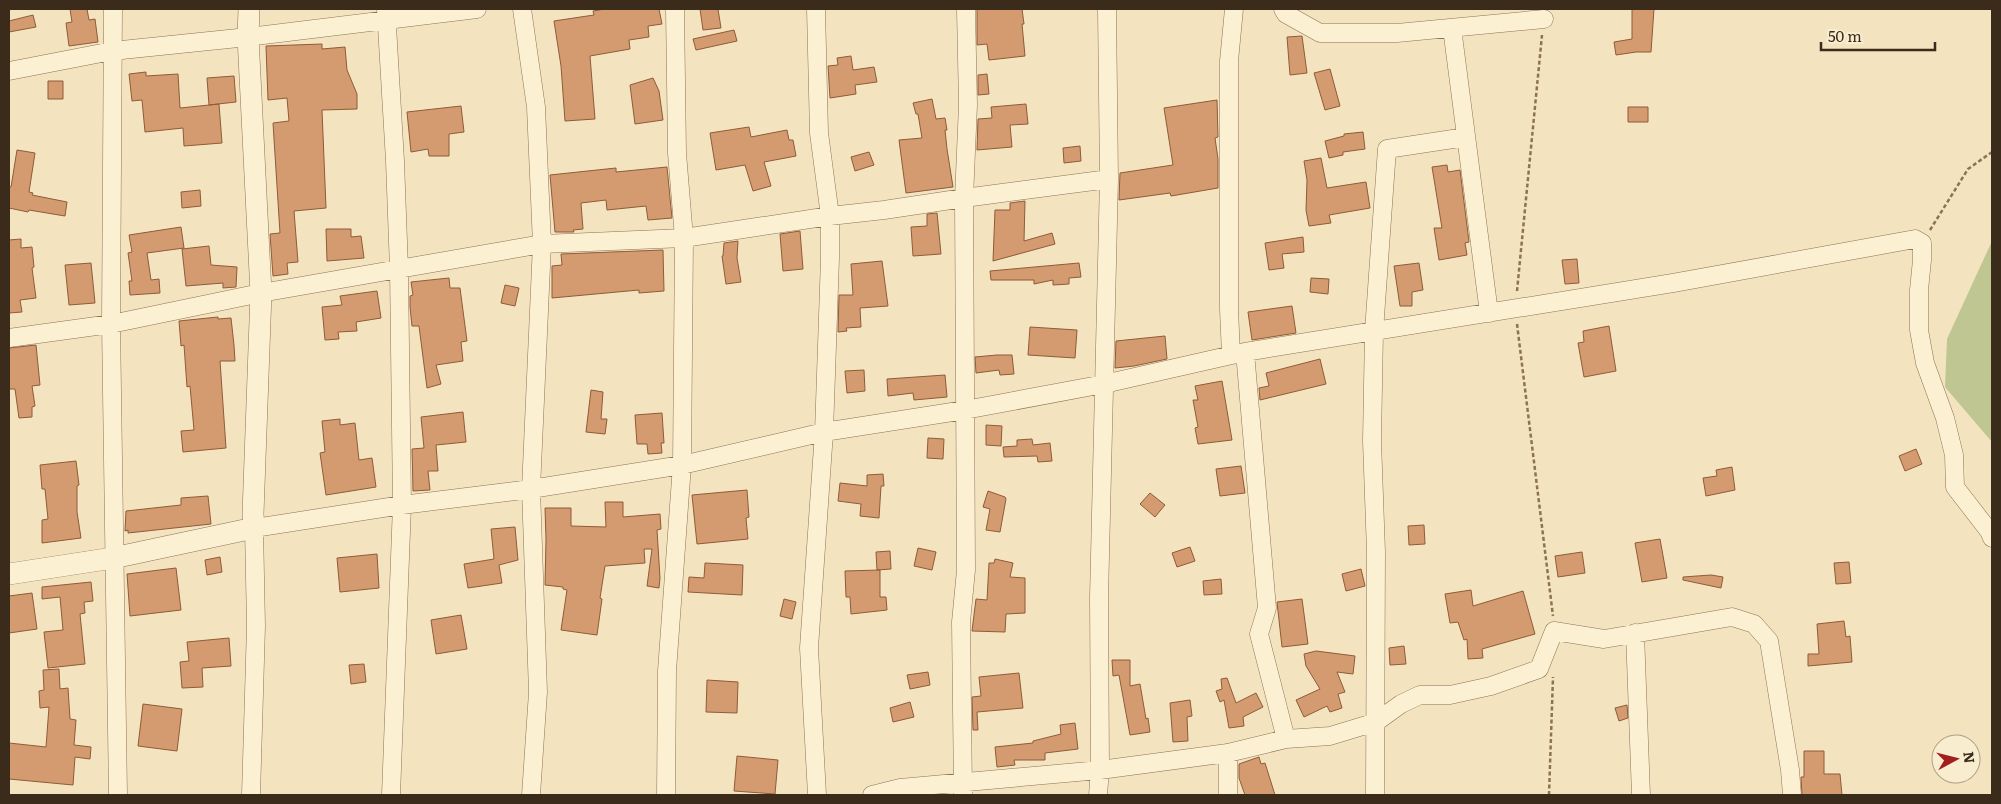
<svg xmlns="http://www.w3.org/2000/svg" width="2001" height="804" font-family="Literata,serif">
	<rect width="100%" height="100%" fill="#f3e3bf"/>
	<path fill="#bfc692" d="M1992,241V442L1945,387L1947,339Z"/>
	<path fill="#d59b70" stroke="#8f5b38" d="M70,9H87L89,20L95,19L98,42L69,46L66,23L72,22Z
		M605,9H659L662,24L648,26L649,37L629,40L630,49L590,56L595,119L565,121L561,66L554,21L594,15L593,11Z
		M700,9H718L721,28L703,30Z
		M977,9H1022L1024,24H1022L1025,56L989,60L987,44L977,45Z
		M1632,9H1654L1651,52H1636L1616,55L1614,42L1632,39Z
		M33,15L36,27L9,32V21Z
		M734,30L737,41L696,50L693,39Z
		M1302,36L1307,73L1290,75L1287,37Z
		M322,44V49L345,47L347,70L357,94V109L322,110L326,208L294,211L298,262L287,263L288,274L273,276L270,234L280,233L273,123L289,121L287,98L268,100L266,46Z
		M851,56L853,70L874,67L877,82L855,85L856,94L830,98L828,66L838,65L837,58Z
		M1330,69L1340,106L1325,110L1314,73Z
		M146,72V76L178,74L180,108L219,104L222,143L184,146L183,128L145,132L142,100L132,101L129,74Z
		M987,74L989,94L978,95V75Z
		M234,76L236,102L209,105L207,78Z
		M653,78L659,91L663,120L635,124L630,85Z
		M48,81H63V99H48Z
		M932,99L936,119L945,118L947,130H945L947,149L953,187L906,193L899,140L922,138L918,114H916L913,103Z
		M1217,100L1218,137L1215,138L1218,159V188L1171,196L1170,193L1119,200L1120,173L1173,165L1164,108Z
		M1026,104L1028,124L1010,125L1012,147L977,150L978,119L992,118L991,107Z
		M461,106L464,132L449,134V156H429L428,149L411,152L407,112Z
		M1628,107H1648V122H1628Z
		M749,127L751,137L787,130L789,140H793L796,156L764,162L771,186L753,191L745,165L716,170L710,133Z
		M1363,132L1365,149L1343,152V155L1329,158L1325,141L1344,136V134Z
		M1080,146L1081,161L1064,163L1063,148Z
		M17,150L35,153L29,192L33,193L32,195L67,202L65,216L29,210L28,212L9,208V187H11Z
		M869,152L874,165L855,171L851,157Z
		M1321,158L1327,188L1366,182L1370,208L1329,215L1331,223L1309,226L1306,210L1307,180L1304,161Z
		M1447,165L1448,172L1460,170L1469,242L1465,243L1467,255L1439,260L1434,228H1442L1432,167Z
		M667,167L672,218L648,220L646,206L607,210L606,200L581,203L583,229L573,230L574,232H555L550,175L616,168V172Z
		M200,190L201,206L182,208L181,192Z
		M1025,201L1024,241L1052,233L1055,244L993,261L995,210H1010V203Z
		M937,213L941,254L913,256L911,227L927,226V214Z
		M181,227L184,248L147,253L151,280L159,279L160,293L130,295L129,281H132L128,253L132,252L129,235Z
		M326,229H351V237L361,236L364,258L327,261Z
		M800,231L803,269L783,271L780,234Z
		M1303,237L1304,252L1282,254L1284,268L1269,270L1265,243Z
		M21,239V248L32,247L34,267L32,268L36,298L20,300L22,312L9,313V240Z
		M738,241L737,258L741,282L726,284L722,256H723L724,243Z
		M209,246L211,265L237,267L236,287L223,288V283L186,286L182,249Z
		M663,250L664,291L639,293V290L552,298V266L562,265L561,254Z
		M1577,259L1579,283L1565,284L1562,260Z
		M882,261L888,306L860,308L861,327L846,328L847,331L838,332L839,295H853L851,264Z
		M91,263L95,303L69,305L65,265Z
		M1079,263L1081,277L1069,278V284L1053,285V280L1034,284V280H991L990,271Z
		M1419,263L1423,290L1412,292V306H1400L1394,266Z
		M449,278L450,288H460L467,341L461,342L463,361L436,365L441,384L427,388L419,326H412L410,307V296L413,295L411,282Z
		M1311,278L1329,279L1328,294L1310,292Z
		M505,285L519,288L515,306L501,303Z
		M377,291L381,318L356,322L357,331L338,332L339,339L325,340L322,307L342,305L340,296Z
		M1292,306L1296,333L1252,340L1248,312Z
		M218,317V319L231,318L234,345L235,361H220L226,448L183,452L181,431L194,430L190,386L187,387L184,345L181,346L179,321Z
		M1609,326L1616,371L1584,377L1578,343L1584,342L1583,331Z
		M1030,327L1077,330L1075,358L1028,355Z
		M1165,336L1167,359L1134,366L1115,368L1116,341Z
		M36,345L40,385L32,386L35,406L32,407V417L19,418L15,389H9V348Z
		M997,355H1012L1014,374L1000,375L999,370L976,373L975,357Z
		M1320,359L1326,384L1260,400L1259,388L1269,386L1266,373Z
		M864,370L865,391L847,393L845,371Z
		M945,375L947,397L914,400L913,393L888,396L887,379Z
		M1222,381L1232,440L1198,444L1195,428L1198,427L1193,400H1198L1195,386Z
		M591,390L603,392L601,419H607L605,434L586,432Z
		M463,412L466,442L436,445L438,471H428L430,490L413,491L412,449L424,448L421,417Z
		M662,413L664,443H661L662,453L648,454L647,444H637L635,415Z
		M340,419V425L355,423L359,460L372,458L376,487L326,495L320,453L325,452L322,421Z
		M986,425L1002,426L1001,446L986,445Z
		M928,438L944,439L943,459L927,458Z
		M1032,439L1033,445L1050,443L1052,461L1038,462L1037,456L1004,457L1003,447L1017,446V440Z
		M1916,449L1922,464L1905,471L1899,456Z
		M76,461L79,485L77,486V512L81,538L42,543V520L48,519L45,489H42L40,465Z
		M1241,466L1245,493L1220,496L1216,469Z
		M1732,467L1735,490L1706,496L1703,478L1717,476L1716,470Z
		M883,474L884,486H881L879,518L860,516L861,504L838,501L840,483L867,486V475Z
		M747,490L749,517L746,518L748,539L697,544L692,495Z
		M988,491L1005,497L1006,499L1000,532L986,530L990,509L983,507Z
		M1150,493L1165,505L1155,517L1140,504Z
		M208,496L211,524L128,533V530L125,531L126,511L181,505V498Z
		M605,502H623V517L660,514L661,529L657,530L660,578L659,588L647,586L652,549H644L645,563L605,566L600,598L602,599L597,635L561,630L567,590L563,589V587L545,585L546,539L545,508H571V526L606,527Z
		M1424,525L1425,544L1409,545L1408,526Z
		M515,527L518,560L499,565L502,583L468,588L464,564L494,559L491,529Z
		M1660,539L1667,578L1642,582L1635,543Z
		M1190,547L1195,561L1177,567L1172,553Z
		M918,548L936,552L932,570L914,566Z
		M890,551L891,569L877,570L876,552Z
		M1582,552L1585,573L1558,577L1555,556Z
		M377,554L379,588L340,592L337,558Z
		M220,557L222,572L207,575L205,560Z
		M995,559L1013,563L1010,577L1025,578V613L1006,614L1005,632L972,631L976,599L987,600L989,563H994Z
		M1849,562L1851,583L1836,584L1834,563Z
		M705,563L743,565L742,595L688,592L689,577L704,578Z
		M176,568L181,610L130,616L127,574Z
		M1361,569L1365,586L1346,591L1342,574Z
		M880,570V597H886L887,610L851,614L850,597H846L845,571Z
		M1711,575L1723,577L1721,588L1683,580V577Z
		M1221,579L1222,594L1204,595L1203,581Z
		M91,582L93,601L84,602L85,613L80,614L85,664L48,668L44,632L63,630L60,597L42,599V587Z
		M1471,590L1473,606L1523,591L1535,634L1482,649L1483,658L1468,659L1467,639L1464,640L1458,622L1450,623L1445,594Z
		M32,593L37,629L9,633V596Z
		M784,599L796,602L792,619L780,616Z
		M1302,599L1308,644L1282,647L1277,602Z
		M461,615L467,649L436,654L431,620Z
		M1844,621L1846,637L1850,636L1852,662L1808,666V654H1819L1817,624Z
		M229,638L231,666L202,668L203,687L182,688L180,662L189,661L187,642Z
		M1404,646L1406,664L1390,665L1389,648Z
		M1316,651L1355,656L1353,674L1337,672L1345,692L1338,694L1342,708L1330,712L1327,706L1304,717L1296,700L1320,689L1306,666L1304,654Z
		M1112,660H1130V686L1140,684L1146,719L1148,718L1150,732L1130,735L1119,675L1113,676Z
		M364,664L366,682L351,684L349,665Z
		M59,669L60,689L68,688L70,719L76,720L74,745L91,747L90,759L75,757L73,785L9,779V743L46,747L49,707L40,708L39,691L44,690L43,670Z
		M928,672L930,685L910,689L907,675Z
		M1019,673L1023,708L977,712L978,730H973L972,697L981,696L979,677Z
		M1227,678L1236,703L1256,693L1263,707L1243,717L1244,726L1229,728L1224,700L1220,702L1216,691L1222,689L1221,679Z
		M707,680L738,682L737,713L706,712Z
		M1190,700L1192,716L1187,717L1188,741L1173,742L1170,703Z
		M910,702L914,717L893,722L890,708Z
		M143,704L182,709L177,751L138,746Z
		M1627,705L1628,718L1619,721L1615,708Z
		M1075,723L1078,749L1045,753V760H1014L1015,765L997,767L995,747L1033,743V741L1061,734L1060,725Z
		M1804,751H1824V774H1840L1842,795H1802L1801,777H1804Z
		M737,756L778,760L775,794L734,791Z
		M1259,757L1261,764L1265,763L1275,795H1245L1239,778V764Z"/>
	<g fill="none" stroke-linecap="round" stroke-linejoin="round">
		<g stroke="#8d7355" stroke-width="19">
			<path id="minor" d="M113,9L111,324L118,795
				M386,9L395,161L399,269L402,505L391,795
				M522,9L536,107L542,244L684,238L830,216L884,210L964,198L1109,179
				M816,9L819,133L830,216V258L824,432L809,648L817,795
				M1283,9L1286,14L1320,33H1397L1544,19
				M1452,28L1489,313
				M9,71L112,51L248,37L477,9
				M9,338L111,324L261,293L542,244L531,489L538,692L531,795
				M1245,352L1267,608L1259,634L1286,739
				M1231,355L1229,309V61L1234,9
				M1635,633L1641,795
				M963,793L961,622L966,570L964,198L968,105L966,9
				M251,795L256,626L254,528L402,505L531,489L682,465L824,432L965,410L1104,384L1245,352L1673,283L1915,239L1922,243V260L1919,290V330L1925,363L1945,418L1954,455L1955,487L1989,531L1992,538
				M666,795L667,671L682,465L684,238L677,153L675,9
				M872,795L900,788L1100,770L1228,753L1286,739L1330,736L1376,722L1401,704L1420,695H1450L1491,686L1539,669L1554,631L1604,639L1732,617L1754,624L1769,641L1790,770L1792,795
				M1098,795L1100,770L1099,598L1109,179L1107,9
				M1228,795V753
				M1375,795L1376,552L1372,441L1374,331L1387,149L1466,137"/>
		</g>
		<g stroke="#8d7355" stroke-width="22">
			<path id="tertiary" d="M9,574L113,558L254,528L253,514L261,293L248,37L249,9"/>
		</g>
		<path stroke="#8d7355" stroke-width="2.5" stroke-dasharray="4 2.5" stroke-linecap="butt" d="M1930,230L1968,169L1992,152
			M1517,291L1542,35
			M1517,324L1553,616
			M1549,795L1553,677"/>
		<use href="#minor" stroke="#fcf0d3" stroke-width="18"/>
		<use href="#tertiary" stroke="#fcf0d3" stroke-width="21"/>
	</g>
	<rect width="2001" height="804" fill="none" stroke="#3b2b1b" stroke-width="20"/>
	<g transform="translate(1956 759) rotate(83)"><circle r="24" fill="#f9edcf" stroke="#ad9f87"/>
	<path d="M0-4L9 19L0 12L-9 19Z" fill="#a31e1f"/>
	<text y="-8" font-size="14" font-weight="bold" text-anchor="middle" fill="#3b2b1b">N</text>
	</g>
	<path d="M1821 42v8h114v-8" fill="none" stroke="#3b2b1b" stroke-width="2.5"/>
	<text x="1828" y="42" font-size="15" fill="#3b2b1b" stroke="#f9edcf" stroke-width="4" paint-order="stroke">50 m</text>
</svg>
